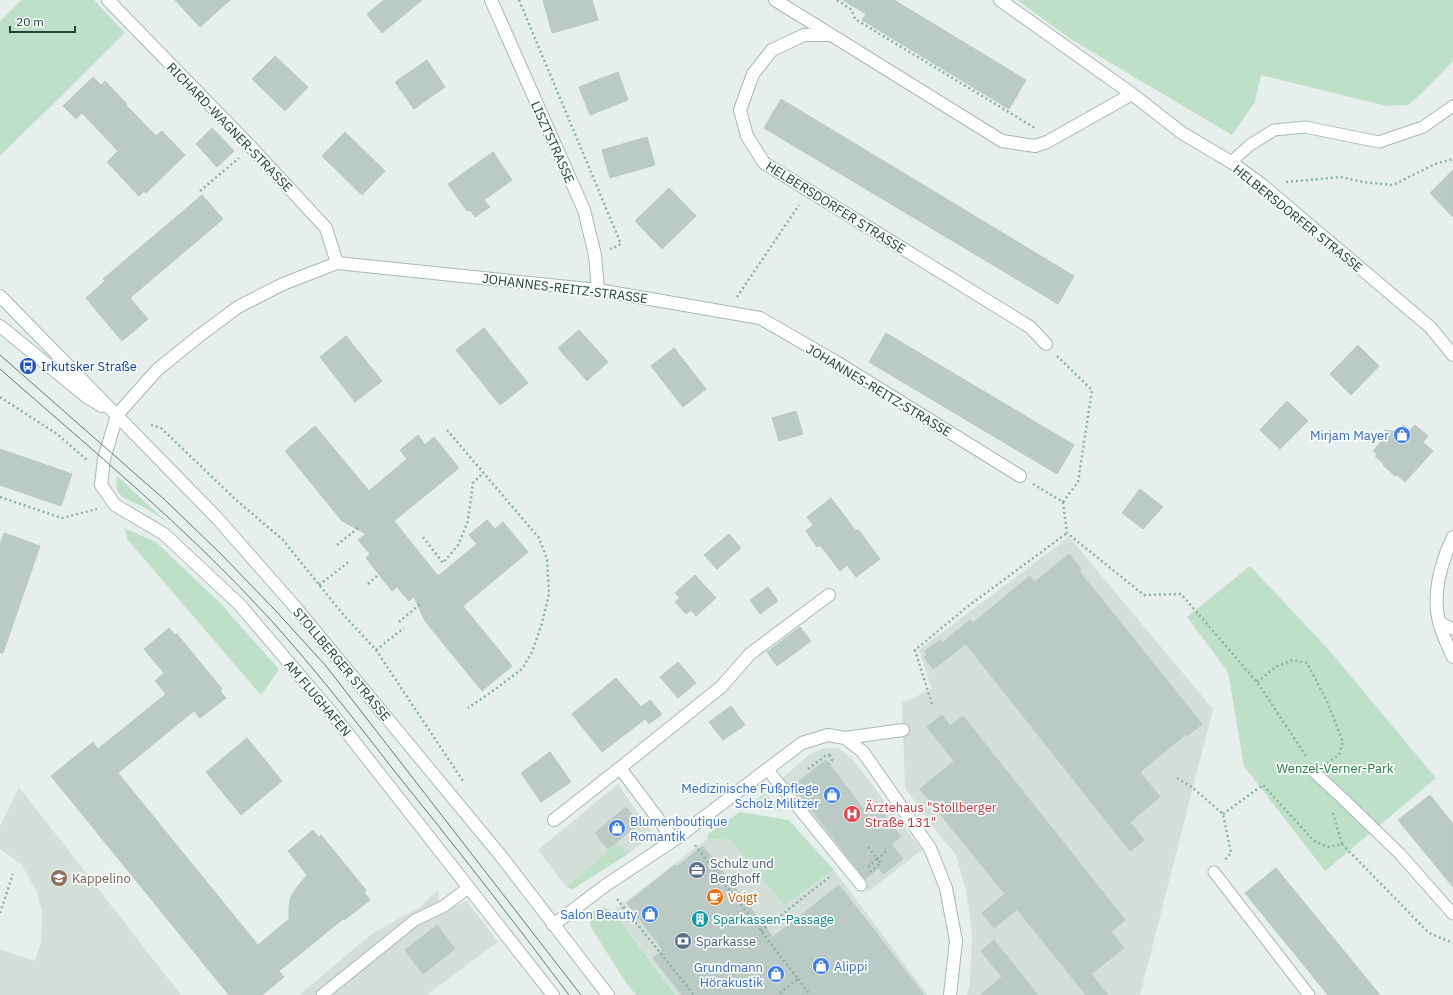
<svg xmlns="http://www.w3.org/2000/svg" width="1453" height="995" font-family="'IBM Plex Sans',sans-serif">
	<rect width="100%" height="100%" fill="#e6efeb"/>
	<path fill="#d4dfda" d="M1069,537L1213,709L1140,995H967L970,983L972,934L966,890L956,855L937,832L905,788L902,703L932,689L919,650Z
		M824,748H839L853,760L922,850L869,891L782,778L810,754Z
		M618,784L653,835L628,854L617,843L566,887L538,850Z
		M19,787L181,995H0V949L35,961L41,942L42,912L37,892L21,864L0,849V826Z
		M707,839L730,840L784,906L834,870L928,995H677L613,911Z
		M438,890L439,900L447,910L467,901L498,942L427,995H299L373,933L420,907Z"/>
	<path fill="#bfe0c8" d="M21,0H94L125,33L0,156V21Z
		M1017,0H1453V61L1424,91L1408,105L1387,106L1261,75L1255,102L1232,135L1072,40Z
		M117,476L167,522C159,517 150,510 141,506C125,497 113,498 117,476Z
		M124,528L156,542L219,602L278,668V671L261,695L128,540Z
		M1250,566L1328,649L1436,778L1325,871L1244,766L1228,672L1187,617Z
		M765,793L781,811L749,805Z
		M740,812L789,820L834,870L784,906L730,840L707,839L708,834Z
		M617,843L628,854L573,889L566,887Z
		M603,907L613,911L676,995H636L627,984L590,926L591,912Z"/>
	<path fill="#bbcac4" stroke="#b8c9c2" d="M175,0H230L200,27Z
		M384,0H422L382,33L367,14Z
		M543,0H592L598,20L552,33Z
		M843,0H894L1026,80L1009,109L862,20L866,14Z
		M275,56L308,87L285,111L252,79Z
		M427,60L445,87L414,109L395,82Z
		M618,72L628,100L590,115L579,87Z
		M93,77L101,85L105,81L127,104L126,105L156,136L162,131L185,155L146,193L144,191L139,196L107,162L118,151L82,113L76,119L63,106Z
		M781,99L1074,276L1058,304L764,128Z
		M212,128L234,151L217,167L196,144Z
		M345,132L385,171L362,195L322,156Z
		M647,137L655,165L610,178L602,150Z
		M493,152L512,180L484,200L490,207L475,217L470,210L467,211L448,184Z
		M1453,170V217L1430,193Z
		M669,188L696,216L662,249L635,221Z
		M202,195L223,219L130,298L148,319L122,341L86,298L105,281L103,279Z
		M484,328L528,383L500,405L456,350Z
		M579,330L608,362L587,381L558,348Z
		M886,333L1074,445L1057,474L869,362Z
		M346,336L382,381L355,402L320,357Z
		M1358,345L1379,366L1351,395L1330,374Z
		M674,348L706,389L683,407L651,366Z
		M1287,401L1308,421L1280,449L1260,430Z
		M796,411L803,434L779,441L772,418Z
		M1403,425L1410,430L1415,425L1428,436L1423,442L1433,451L1405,482L1397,475L1395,476L1383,465L1384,464L1375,456L1377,454L1373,451L1385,437V430L1397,432Z
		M315,426L369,491L407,459L400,450L418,435L425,445L434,437L459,468L394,521L438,576L477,544L469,535L487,520L495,529L503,522L528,552L463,606L512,666L482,691L425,621L414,597L409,601L397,587L392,591L366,558L370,554L358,540L366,534L342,521L285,451Z
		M0,449L72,474L61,506L0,485Z
		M1140,489L1163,507L1143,529L1122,513Z
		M831,498L856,531L858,529L880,559L856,577L847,565L840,571L820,545L817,547L806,531L813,525L807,517Z
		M4,533L40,546L3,653H0V545Z
		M729,534L741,548L717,569L704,555Z
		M1069,554L1081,569L1079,571L1202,724L1187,736L1186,734L1140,772L1160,797L1130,822L1144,840L1130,851L966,644L933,669L924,657L927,655L925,651L940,640L942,643L970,620L973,623L1030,576L1035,582Z
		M695,575L716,598L696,616L691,610L686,614L675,602L680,598L675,593Z
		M768,587L778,601L760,614L750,600Z
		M800,627L811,641L777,666L767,652Z
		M169,628L175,635L177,634L222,689L220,691L226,698L200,718L194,711L118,773L258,945L289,919V909L290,899L295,890L307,875L288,851L313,830L319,838L321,835L366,890L364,892L370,900L344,920L343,919L279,971L284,977L262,995H229L51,776L93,742L98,749L166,694L155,681L164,673L144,649Z
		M678,662L696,683L678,698L660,677Z
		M616,678L641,707L650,700L662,714L649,724L645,719L602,752L572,714Z
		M731,706L745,725L723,740L709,722Z
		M942,715L950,726L963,716L1125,920L1111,932L1124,948L1091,974L1108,995H1086L1017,909L994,928L982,913L1005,894L920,789L954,761L927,727Z
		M247,738L282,781L241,815L206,772Z
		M550,752L571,782L541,802L521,773Z
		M826,760L869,816L879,808L901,837L891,844L903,859L883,874L879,868L865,879L793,786Z
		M1430,795L1453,824V887L1398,820Z
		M626,807L639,824L608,849L595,833Z
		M703,846L773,937L839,885L924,995H682L653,958L663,950L627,903L675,865L677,867Z
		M1276,868L1335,940L1380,995H1328L1245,893Z
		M437,925L455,949L423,974L405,950Z
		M994,940L1038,995H980L1002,977L981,951Z"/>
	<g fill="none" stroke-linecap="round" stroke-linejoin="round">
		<g stroke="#a8b8b2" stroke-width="13">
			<path id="lane" d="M1231,162L1250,145L1274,130L1305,127L1379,142L1423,127L1453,106
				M1439,622L1453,629
				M767,769L861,885
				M1313,771L1339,795L1400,854L1453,914
				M1214,872L1309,995
				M322,995L415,920L444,906L468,888"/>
		</g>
		<g stroke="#a8b8b2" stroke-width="14">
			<path id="street" d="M108,0L251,147L326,228L337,263
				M491,0L584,210L595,255L598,290
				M775,0L1002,141L1035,146L1047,142L1132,94
				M832,35H804L772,50L753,74L740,110L747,136L764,163L1030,327L1046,344
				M1453,537C1441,562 1432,594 1439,622C1442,634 1448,646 1453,657
				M845,738L863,752L930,848L946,888L956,941L950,995
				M620,768L674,840
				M554,820L620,768L721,687L750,654L829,595
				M553,925L606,885L674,840L802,743L828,735L845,738L903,730
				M553,995L334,716L240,605L164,534L115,505L101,485L104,459L117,415L157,370L199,336L238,307L283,284L337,263L598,290L760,318L838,363L1020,476"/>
		</g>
		<g stroke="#a4bbb3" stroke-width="14">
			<path id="secondary" d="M1000,0L1132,94L1182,133L1231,162L1261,184L1430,327L1453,355
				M0,296L217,518L296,608L501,856L608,995
				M0,326L87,397L102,406"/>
		</g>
		<path stroke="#86b3a5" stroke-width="2.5" stroke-dasharray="2 3" stroke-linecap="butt" d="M519,0L621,244L610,249
			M837,0L852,10L855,19L1035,128
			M1286,182L1341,177L1363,182L1393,185L1435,164L1453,159
			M200,191L239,158
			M737,297L799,205
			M1057,356L1092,390L1078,482L1063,502
			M0,397L57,434L87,460
			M151,425L161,428L235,499L283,540L341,612L376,650L463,781
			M447,430L539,538L547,559L549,594L542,623L532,652L522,669L490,693L468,708
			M1033,484L1063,502L1067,533L1144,595L1181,594L1257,682L1306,756
			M0,497L62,518L97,509
			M423,537L443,563L458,545L468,521L473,483L483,473
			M337,545L358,528
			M368,584L379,574
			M319,585L350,561
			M399,622L420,604
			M376,650L404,628
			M1257,682L1276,667L1292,660L1307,663L1327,701L1343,742L1339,755L1327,763
			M932,704L915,650L967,607L1067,533
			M829,755L832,760L829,764
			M808,769L825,756L829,755L831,753
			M1177,778L1193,788L1223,814L1231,853L1225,860
			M1223,814L1263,785L1314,841L1328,847L1342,844L1333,813
			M1342,844L1429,933L1453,943
			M695,845L798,979L777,995
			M868,847L877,859L887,851L885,849
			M868,867L877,859L881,863L870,872
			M617,899L694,995
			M0,913L13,874
			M761,931L832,875
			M798,979L810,995"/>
		<use href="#lane" stroke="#fff" stroke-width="11"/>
		<use href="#street" stroke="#fff" stroke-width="12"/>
		<use href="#secondary" stroke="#fff" stroke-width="12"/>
		<path stroke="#5f7d75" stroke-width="1" d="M0,355L165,500L220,553L275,610L326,666L581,995
			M0,369C92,450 186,527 269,618C314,668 355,720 396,773C455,846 513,920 569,995"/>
	</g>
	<defs>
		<g id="bus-disc" transform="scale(0.9)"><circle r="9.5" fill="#1a4fb4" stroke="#f7fbf9"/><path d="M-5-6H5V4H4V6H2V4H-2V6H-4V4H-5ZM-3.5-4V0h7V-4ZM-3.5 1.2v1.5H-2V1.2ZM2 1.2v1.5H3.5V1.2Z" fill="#fff"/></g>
		<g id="shop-disc" transform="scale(0.9)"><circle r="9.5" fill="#3f7fe0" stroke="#f7fbf9"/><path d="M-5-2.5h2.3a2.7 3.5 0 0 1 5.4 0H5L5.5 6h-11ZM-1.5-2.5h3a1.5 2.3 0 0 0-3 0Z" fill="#fff"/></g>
		<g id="hospital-disc" transform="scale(0.9)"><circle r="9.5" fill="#e0444e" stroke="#f7fbf9"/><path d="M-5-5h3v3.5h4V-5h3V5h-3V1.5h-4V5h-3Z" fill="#fff"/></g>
		<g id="office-disc" transform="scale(0.9)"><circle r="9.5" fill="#5c6f8a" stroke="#f7fbf9"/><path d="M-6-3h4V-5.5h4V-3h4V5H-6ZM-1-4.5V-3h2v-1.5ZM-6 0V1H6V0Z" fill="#fff"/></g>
		<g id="school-disc" transform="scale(0.9)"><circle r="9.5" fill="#8d6e63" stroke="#f7fbf9"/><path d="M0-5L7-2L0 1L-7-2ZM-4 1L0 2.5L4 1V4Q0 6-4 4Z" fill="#fff"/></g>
		<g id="cafe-disc" transform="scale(0.9)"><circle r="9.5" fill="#e8710a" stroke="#f7fbf9"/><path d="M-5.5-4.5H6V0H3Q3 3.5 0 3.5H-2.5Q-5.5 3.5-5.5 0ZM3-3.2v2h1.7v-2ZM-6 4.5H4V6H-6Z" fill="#fff"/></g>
		<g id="building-disc" transform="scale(0.9)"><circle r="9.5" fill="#0f9aa8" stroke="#f7fbf9"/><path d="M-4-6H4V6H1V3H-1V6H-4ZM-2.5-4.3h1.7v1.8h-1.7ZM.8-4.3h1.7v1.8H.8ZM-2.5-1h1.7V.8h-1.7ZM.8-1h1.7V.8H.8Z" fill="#fff"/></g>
		<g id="bank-disc" transform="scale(0.9)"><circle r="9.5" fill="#5c6f8a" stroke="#f7fbf9"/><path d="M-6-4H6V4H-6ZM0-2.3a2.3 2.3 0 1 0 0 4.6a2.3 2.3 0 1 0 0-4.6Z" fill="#fff"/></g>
	</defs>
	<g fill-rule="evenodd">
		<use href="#bus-disc" x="28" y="366"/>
		<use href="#shop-disc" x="1402" y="435"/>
		<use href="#shop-disc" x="832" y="795"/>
		<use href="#hospital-disc" x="852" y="814"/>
		<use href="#shop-disc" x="617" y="828"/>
		<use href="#office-disc" x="697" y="870"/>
		<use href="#school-disc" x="59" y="878"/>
		<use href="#cafe-disc" x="715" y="897"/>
		<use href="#shop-disc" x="650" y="914"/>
		<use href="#building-disc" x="700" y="919"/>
		<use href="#bank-disc" x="683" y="941"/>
		<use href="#shop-disc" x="821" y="966"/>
		<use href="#shop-disc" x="776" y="974"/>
	</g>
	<g text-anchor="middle" stroke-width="3.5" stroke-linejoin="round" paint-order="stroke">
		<g font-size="13" fill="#24423a" stroke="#f7fbf9">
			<text transform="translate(230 127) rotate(46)" y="5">RICHARD-WAGNER-STRASSE</text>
			<text transform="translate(553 142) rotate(66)" y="5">LISZTSTRASSE</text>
			<text transform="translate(836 207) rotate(32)" y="5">HELBERSDORFER STRASSE</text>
			<text transform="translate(1298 218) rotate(39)" y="5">HELBERSDORFER STRASSE</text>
			<text transform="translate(565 288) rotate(7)" y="5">JOHANNES-REITZ-STRASSE</text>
			<text transform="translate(879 390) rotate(31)" y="5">JOHANNES-REITZ-STRASSE</text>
			<text transform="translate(342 664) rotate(50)" y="5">STOLLBERGER STRASSE</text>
			<text transform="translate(318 698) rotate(50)" y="5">AM FLUGHAFEN</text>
		</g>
		<g font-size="13" fill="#164399" stroke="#f7fbf9" text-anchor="start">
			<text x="41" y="371">Irkutsker Straße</text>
		</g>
		<g font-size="13" fill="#366cbe" stroke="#f7fbf9" text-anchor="end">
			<text x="1389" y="440">Mirjam Mayer</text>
			<text x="819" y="793">Medizinische Fußpflege<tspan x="819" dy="15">Scholz Militzer</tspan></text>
			<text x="630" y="826" text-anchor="start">Blumenboutique<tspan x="630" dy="15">Romantik</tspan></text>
			<text x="637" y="919">Salon Beauty</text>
			<text x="834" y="971" text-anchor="start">Alippi</text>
			<text x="763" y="972">Grundmann<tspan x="763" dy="15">Hörakustik</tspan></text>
		</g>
		<g font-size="13" fill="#2d7a4b" stroke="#f7fbf9">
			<text x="1335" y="773">Wenzel-Verner-Park</text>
		</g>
		<g font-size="13" fill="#be3a42" stroke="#f7fbf9" text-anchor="start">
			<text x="865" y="812">Ärztehaus "Stollberger<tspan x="865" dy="15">Straße 131"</tspan></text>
		</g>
		<g font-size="13" fill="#4e5e75" stroke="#f7fbf9" text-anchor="start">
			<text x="710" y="868">Schulz und<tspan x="710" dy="15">Berghoff</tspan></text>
			<text x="696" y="946">Sparkasse</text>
		</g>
		<g font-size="13" fill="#785e54" stroke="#f7fbf9" text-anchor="start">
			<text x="72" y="883">Kappelino</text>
		</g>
		<g font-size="13" fill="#c56008" stroke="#f7fbf9" text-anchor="start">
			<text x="728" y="902">Voigt</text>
		</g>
		<g font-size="13" fill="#0d838f" stroke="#f7fbf9" text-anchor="start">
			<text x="713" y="924">Sparkassen-Passage</text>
		</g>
	</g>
	<path d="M10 26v6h65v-6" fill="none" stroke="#24423a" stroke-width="2"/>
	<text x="16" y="26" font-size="12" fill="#24423a" stroke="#f7fbf9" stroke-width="3" paint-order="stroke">20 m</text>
</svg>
